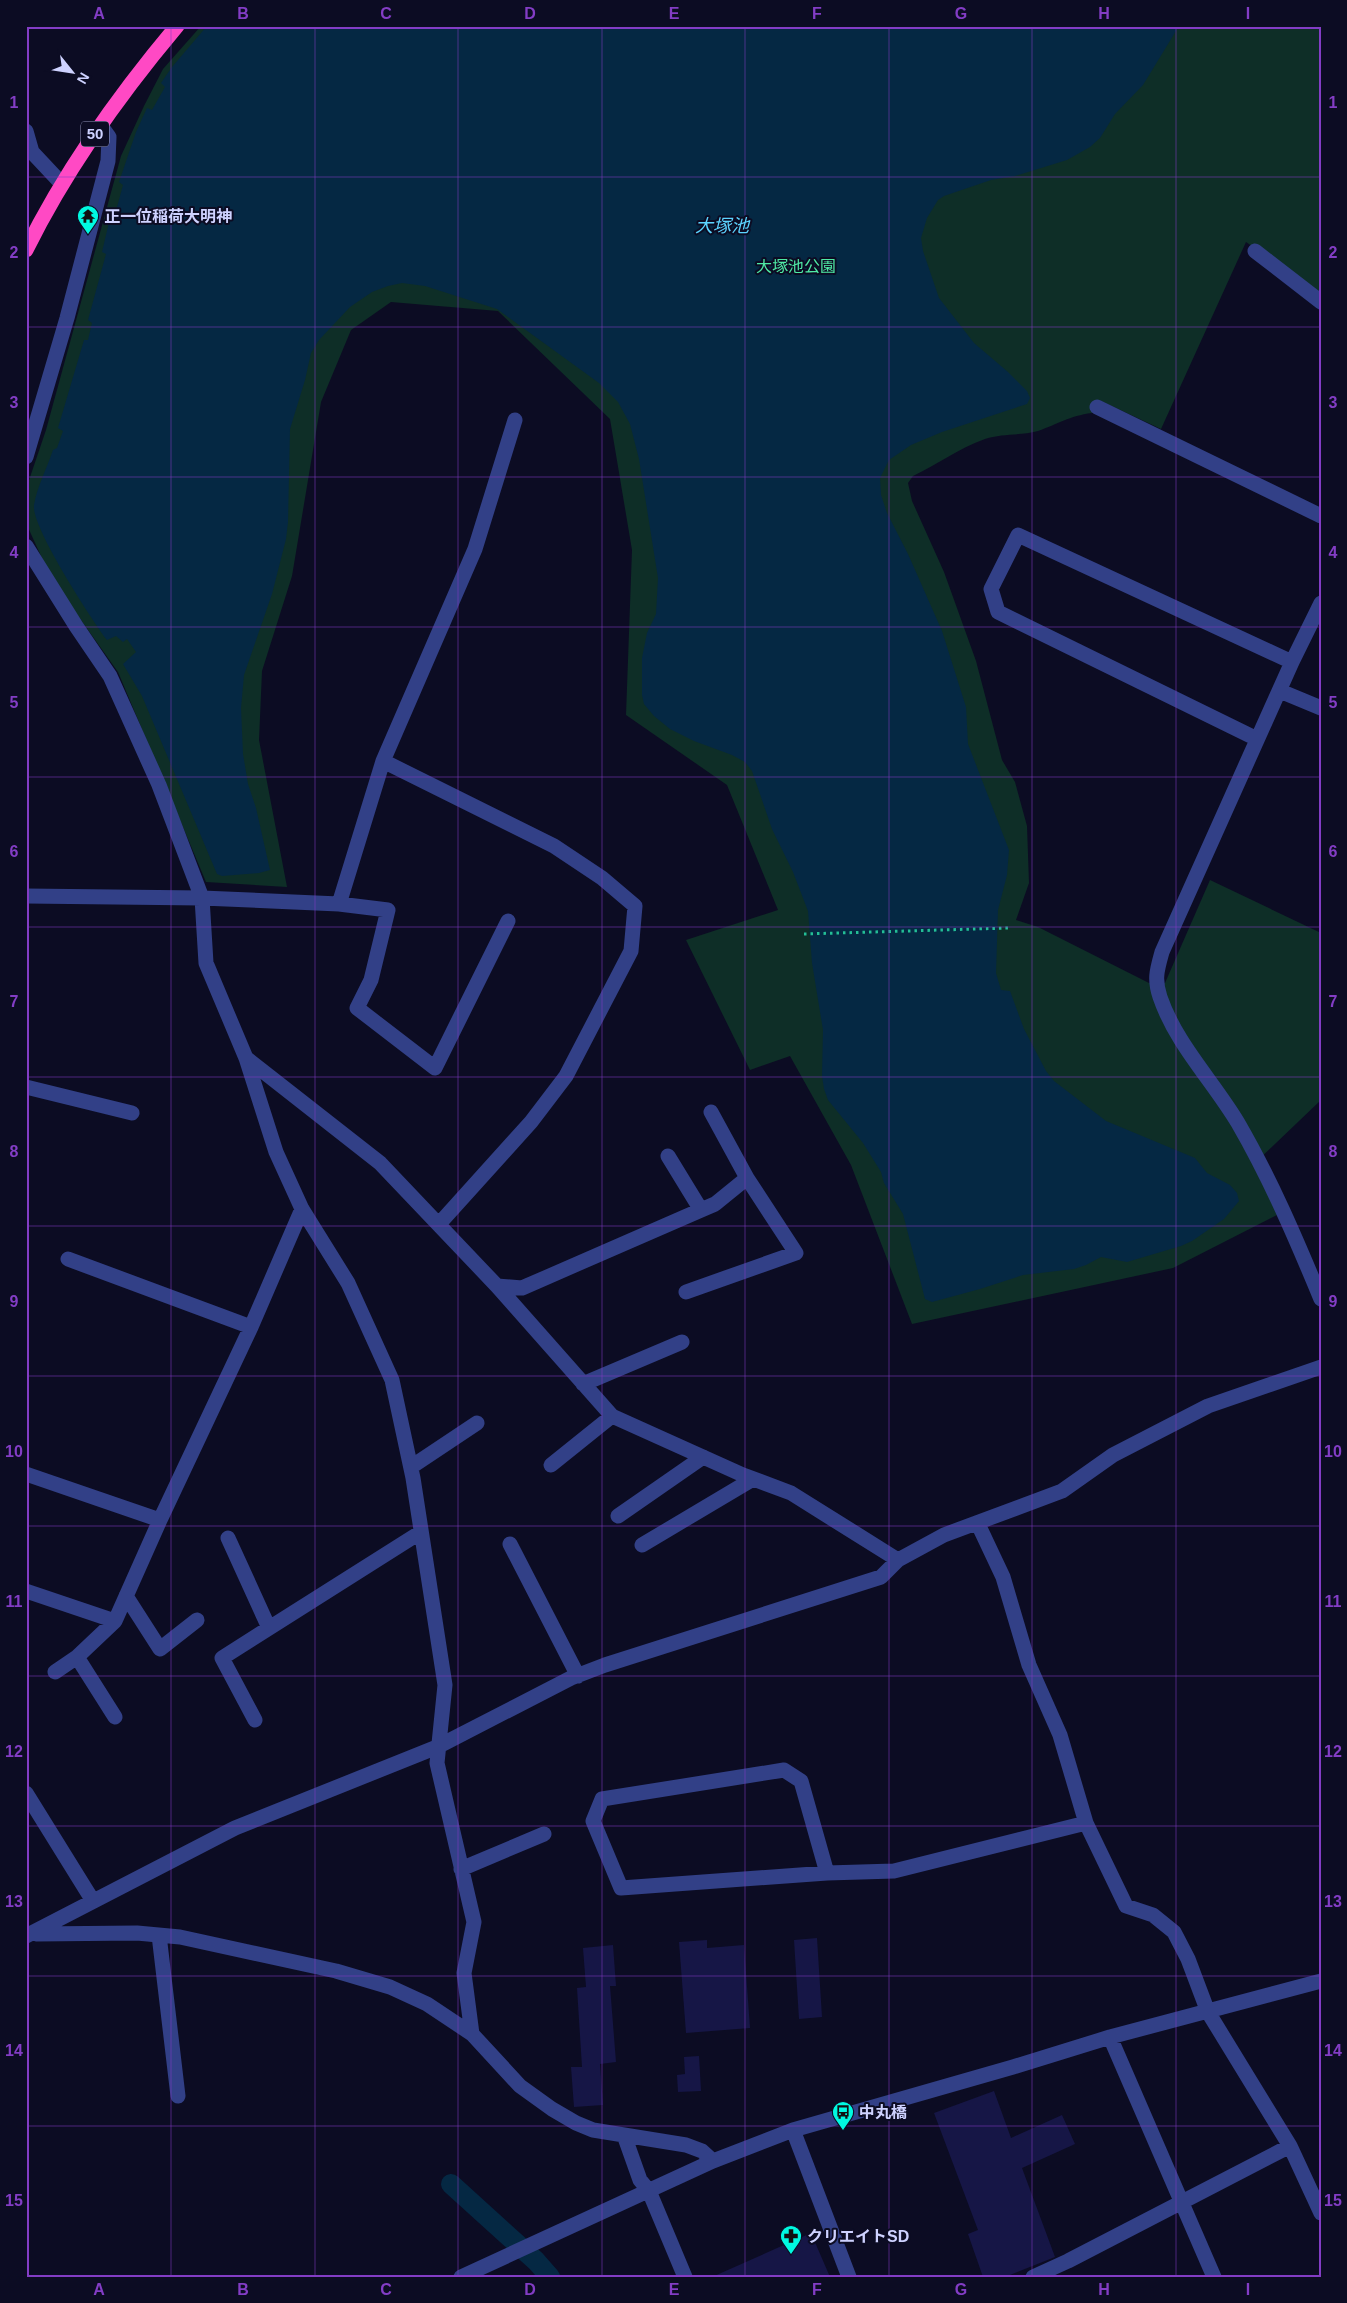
<svg xmlns="http://www.w3.org/2000/svg" width="1347" height="2303" font-family="Arial,'Noto Sans JP',sans-serif">
	<rect width="100%" height="100%" fill="#0c0c23"/>
	<path fill="#0e2e27" d="M201,26H1321V293L1246,242L1161,429L1099,400L1092,413C1069,416 1058,424 1038,431C1020,436 1002,433 985,439C959,448 937,465 913,476L908,483L912,501L944,572L976,661L1002,760L1015,782L1027,826L1029,883L1016,920L1038,927L1149,983H1165L1210,880L1321,933V1100L1255,1163L1277,1215L1173,1268L912,1324L851,1165L790,1056L750,1070L686,940L778,910L727,785L626,715L632,550L610,419L498,311L391,302L351,330L321,402L292,576L262,671L259,740L287,887L206,882L118,672L51,578L26,523V489L46,430L121,156L144,106L163,69Z"/>
	<path fill="#052843" d="M207,26H1179L1143,85L1115,114L1100,138L1090,147L1067,160L1015,176L991,180L944,196L938,200L927,218L921,238L923,251L939,298L974,343L1008,372L1027,391L1030,398L1027,404L942,432L911,445L889,460L880,478L881,495L887,513L908,554L942,631L966,707L968,744L1009,850L1007,875L998,910L996,973L1001,990L1010,991L1024,1029L1046,1071L1054,1081L1106,1121L1195,1158L1207,1173L1230,1185L1237,1193L1239,1201L1224,1219L1192,1241L1181,1246L1127,1262L1101,1257L1086,1265L1074,1269L1023,1275L980,1289L932,1302L925,1299L903,1214L884,1183L881,1172L863,1143L828,1100L824,1089L822,1076L823,1030L812,963L808,911L793,872L772,829L752,771L745,762L732,755L694,741L670,729L654,716L644,704L642,695V658L647,633L656,614L658,578L639,459L630,424L618,402L599,383L497,309L425,286L402,283L388,286L372,292L350,307L319,340L311,353L305,380L290,429L288,522L286,539L272,594L244,675L241,708L243,754L248,784L256,808L270,870L259,873L222,876L217,874L142,696L123,664L136,652L127,639L123,642L116,636L107,640C92,620 31,527 34,505C37,487 47,468 53,450L57,448L63,431L58,428L84,340H88L92,323L88,320L106,254L102,252L110,218H114L123,185L119,182L136,132L147,108L152,110L165,87L161,83L172,67Z"/>
	<g fill="none" stroke-linecap="round" stroke-linejoin="round">
		<path stroke="#052843" stroke-width="20" d="M451,2184L536,2261L550,2277"/>
	</g>
	<path fill="#161646" d="M817,1938L822,2017L799,2019L794,1940Z
		M707,1940V1948L744,1945L750,2028L686,2033L679,1942Z
		M613,1945L616,1986H610L616,2062L600,2064L603,2105L574,2107L571,2067H582L577,1988L586,1987L583,1948Z
		M699,2056L701,2091L678,2092L677,2075L685,2074L684,2057Z
		M994,2091L1011,2138L1062,2115L1075,2144L1022,2168L1055,2257L1005,2277H983L968,2234L978,2230L934,2113Z
		M811,2233L830,2277H712Z"/>
	<g fill="none" stroke-linecap="round" stroke-linejoin="round">
		<path stroke="#23be96" stroke-width="3" stroke-dasharray="2.5 4" stroke-linecap="butt" d="M804,934L1009,928"/>
		<path stroke="#324087" stroke-width="15" d="M26,131L32,152L62,184
			M1255,251L1321,302
			M1097,407L1321,516
			M26,457L67,318L108,161L109,137L101,126
			M26,546L76,626L110,676L159,785L202,898L206,963L246,1058L276,1152L302,1209L348,1283L392,1380L413,1478L445,1685L437,1763L474,1922L464,1973L472,2034
			M1321,603L1292,662L1162,952C1157,970 1154,979 1160,997C1176,1044 1213,1081 1238,1123C1271,1180 1296,1239 1321,1299
			M1280,691L1321,708
			M1257,739L998,612L991,589L1018,535L1292,662
			M383,761L554,846L602,878L635,906L631,951L566,1076L531,1122L439,1224
			M26,896L202,898L339,904L383,761L475,549L515,420
			M339,904L388,910L371,980L357,1008L435,1068L508,921
			M246,1058L380,1163L497,1286L612,1416L743,1475L791,1493L898,1560
			M26,1087L132,1113
			M711,1112L747,1178
			M668,1156L701,1210
			M68,1259L251,1327
			M497,1286L522,1288L701,1210L715,1204L747,1178L796,1253L686,1292
			M583,1384L682,1342
			M551,1465L612,1416
			M411,1467L477,1423
			M26,1474L160,1520L251,1327L302,1209
			M618,1516L703,1457
			M978,1524L1003,1577L1029,1665L1060,1735L1086,1823L1126,1906L1153,1915L1174,1932L1188,1959L1208,2012L1290,2146L1321,2213
			M228,1538L269,1628
			M510,1544L578,1676
			M642,1545L753,1479
			M26,1591L115,1621L160,1520
			M126,1596L160,1649L197,1620
			M115,1621L77,1657L115,1717
			M55,1672L77,1657
			M255,1720L222,1658L421,1532
			M26,1793L93,1901
			M461,1869L544,1834
			M827,1873L801,1781L784,1770L602,1799L593,1821L621,1888L827,1873L894,1871L1086,1823
			M36,1934L137,1933L180,1937L336,1971L390,1987L427,2004L472,2034L520,2086L552,2109L576,2123L593,2130L686,2145L702,2151L713,2161
			M159,1935L178,2096
			M26,1936L235,1828L437,1747L571,1678L605,1665L881,1577L898,1560L944,1535L1062,1491L1113,1455L1208,1406L1321,1367
			M1110,2037L1214,2277
			M793,2130L849,2277
			M624,2135L640,2180L649,2191L685,2277
			M461,2277L713,2161L793,2130L1013,2067L1110,2037L1321,1981
			M1033,2277L1068,2261L1290,2146"/>
		<path stroke="#ff49c4" stroke-width="15" d="M26,250C66,169 119,95 177,26"/>
	</g>
	<path fill="none" stroke="#833dc5" stroke-width="1" stroke-opacity="0.55" d="M171,26V2277M315,26V2277M458,26V2277M602,26V2277M745,26V2277M889,26V2277M1032,26V2277M1176,26V2277M26,177H1321M26,327H1321M26,477H1321M26,627H1321M26,777H1321M26,927H1321M26,1077H1321M26,1226H1321M26,1376H1321M26,1526H1321M26,1676H1321M26,1826H1321M26,1976H1321M26,2126H1321"/>
	<defs>
		<g id="temple-pin" transform="scale(1.125)"><path d="M0 17L-7.5 6A9.5 9.5 0 1 1 7.5 6Z" fill="#00f9e1" stroke="#0c0c23"/><path d="M0-6L5-2H3V0L6.5 2.5H4V6H1.5V3h-3V6H-4V2.5H-6.5L-3 0V-2H-5Z" fill="#111"/></g>
		<g id="bus-pin" transform="scale(1.125)"><path d="M0 17L-7.5 6A9.5 9.5 0 1 1 7.5 6Z" fill="#00f9e1" stroke="#0c0c23"/><path d="M-5-6H5V4H4V6H2V4H-2V6H-4V4H-5ZM-3.5-4V0h7V-4ZM-3.5 1.2v1.5H-2V1.2ZM2 1.2v1.5H3.5V1.2Z" fill="#111"/></g>
		<g id="pharmacy-pin" transform="scale(1.125)"><path d="M0 17L-7.5 6A9.5 9.5 0 1 1 7.5 6Z" fill="#00f9e1" stroke="#0c0c23"/><path d="M-2-6h4v4h4v4h-4v4h-4v-4h-4v-4h4Z" fill="#111"/></g>
	</defs>
	<g fill-rule="evenodd">
		<use href="#temple-pin" x="88" y="216"/>
		<use href="#bus-pin" x="843" y="2112"/>
		<use href="#pharmacy-pin" x="791" y="2236"/>
	</g>
	<g text-anchor="middle" stroke-width="4" stroke-linejoin="round" paint-order="stroke">
		<rect fill="#0c0c23" stroke="#9497bd" stroke-width="1" x="81" y="121.5" width="28" height="25" rx="4"/>
		<g font-size="15" font-weight="bold" fill="#ced2ff">
			<text x="95" y="139">50</text>
		</g>
		<g font-size="16" font-weight="bold" fill="#ced2ff" stroke="#0c0c23" text-anchor="start">
			<text x="104" y="222">正一位稲荷大明神</text>
			<text x="859" y="2118">中丸橋</text>
			<text x="807" y="2242">クリエイトSD</text>
		</g>
		<g font-size="16" fill="#4feaa5" stroke="#0c0c23">
			<text x="796" y="272">大塚池公園</text>
		</g>
		<g font-size="18" font-style="italic" fill="#5cd4ff" stroke="#0c0c23">
			<text x="722" y="232">大塚池</text>
		</g>
	</g>
	<rect width="1347" height="2303" fill="none" stroke="#0c0c23" stroke-width="55"/>
	<g transform="translate(72 72) rotate(120)" stroke="#0c0c23" stroke-width="4" paint-order="stroke">
	<path d="M0-4L9 19L0 12L-9 19Z" fill="#ced2ff"/>
	<text y="-8" font-size="14" font-weight="bold" text-anchor="middle" fill="#ced2ff">N</text>
	</g>
	<rect x="28" y="28" width="1292" height="2248" fill="none" stroke="#833dc5" stroke-width="2"/>
	<g font-size="16" text-anchor="middle" font-weight="bold" fill="#833dc5">
		<text x="99" y="19">A</text>
		<text x="243" y="19">B</text>
		<text x="386" y="19">C</text>
		<text x="530" y="19">D</text>
		<text x="674" y="19">E</text>
		<text x="817" y="19">F</text>
		<text x="961" y="19">G</text>
		<text x="1104" y="19">H</text>
		<text x="1248" y="19">I</text>
		<text x="14" y="108">1</text>
		<text x="1333" y="108">1</text>
		<text x="14" y="258">2</text>
		<text x="1333" y="258">2</text>
		<text x="14" y="408">3</text>
		<text x="1333" y="408">3</text>
		<text x="14" y="558">4</text>
		<text x="1333" y="558">4</text>
		<text x="14" y="708">5</text>
		<text x="1333" y="708">5</text>
		<text x="14" y="857">6</text>
		<text x="1333" y="857">6</text>
		<text x="14" y="1007">7</text>
		<text x="1333" y="1007">7</text>
		<text x="14" y="1157">8</text>
		<text x="1333" y="1157">8</text>
		<text x="14" y="1307">9</text>
		<text x="1333" y="1307">9</text>
		<text x="14" y="1457">10</text>
		<text x="1333" y="1457">10</text>
		<text x="14" y="1607">11</text>
		<text x="1333" y="1607">11</text>
		<text x="14" y="1757">12</text>
		<text x="1333" y="1757">12</text>
		<text x="14" y="1907">13</text>
		<text x="1333" y="1907">13</text>
		<text x="14" y="2056">14</text>
		<text x="1333" y="2056">14</text>
		<text x="14" y="2206">15</text>
		<text x="1333" y="2206">15</text>
		<text x="99" y="2295">A</text>
		<text x="243" y="2295">B</text>
		<text x="386" y="2295">C</text>
		<text x="530" y="2295">D</text>
		<text x="674" y="2295">E</text>
		<text x="817" y="2295">F</text>
		<text x="961" y="2295">G</text>
		<text x="1104" y="2295">H</text>
		<text x="1248" y="2295">I</text>
	</g>
</svg>
